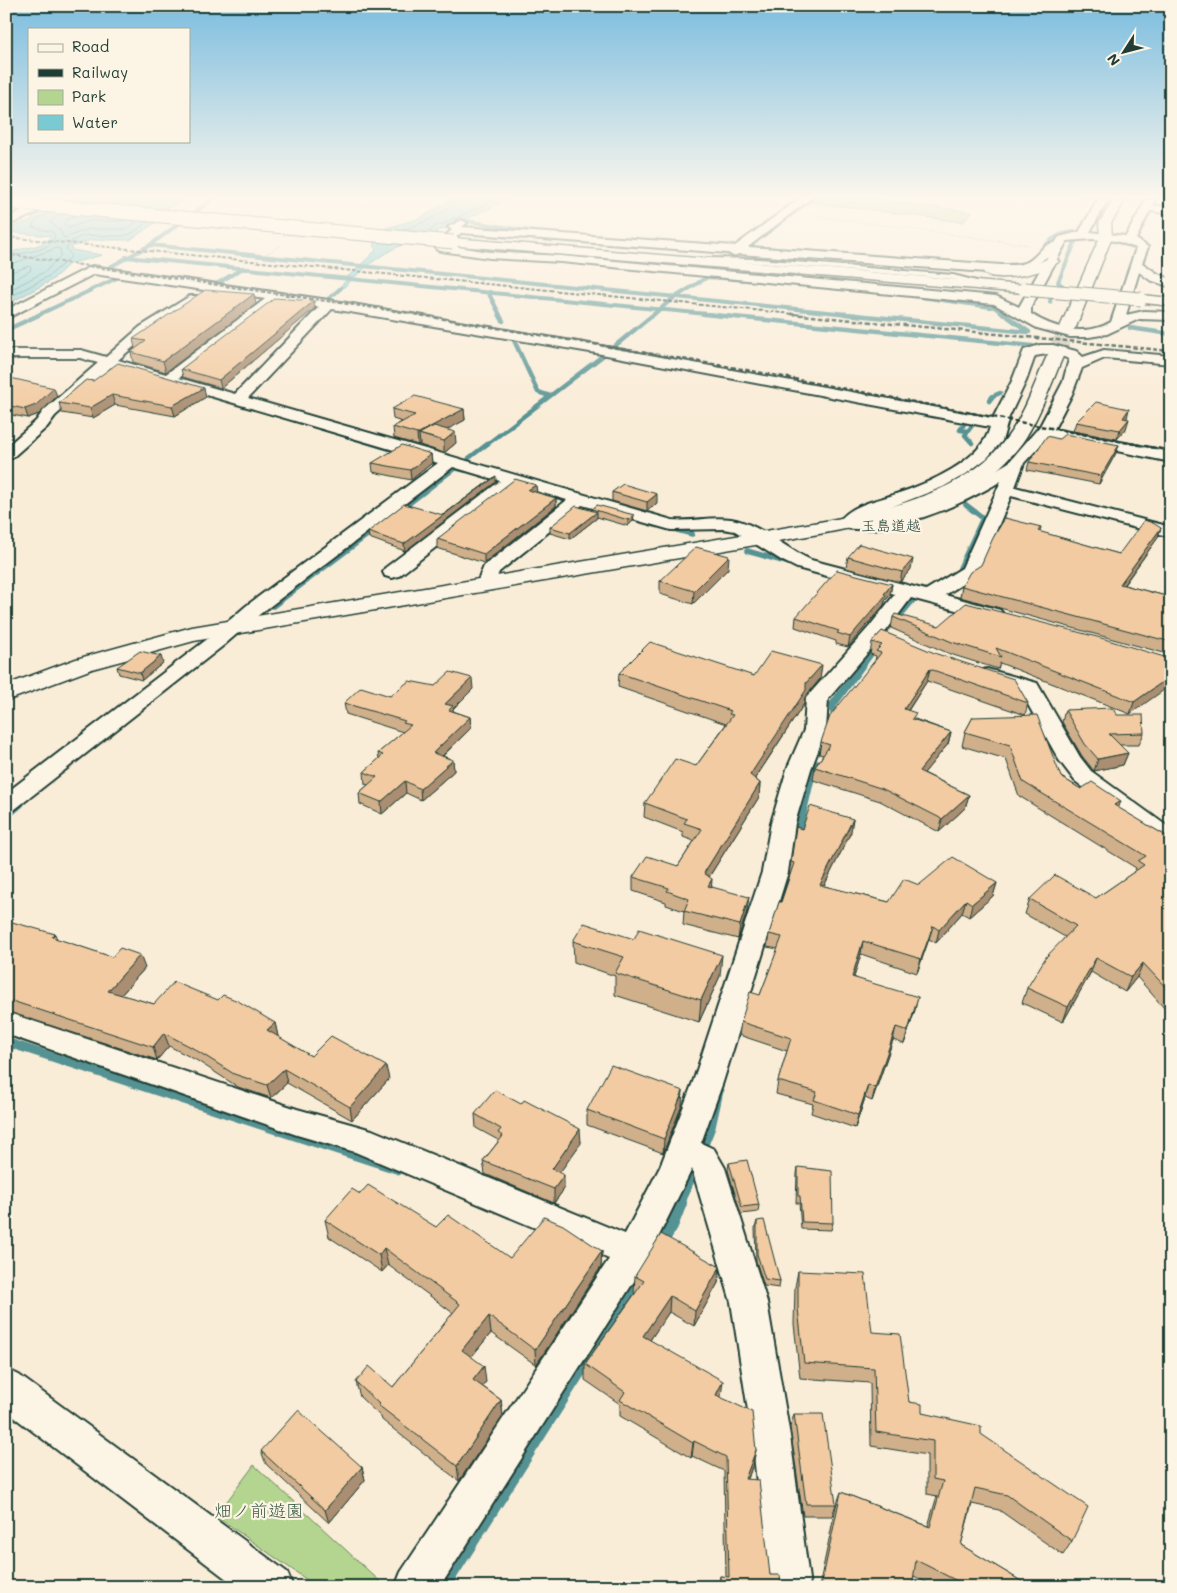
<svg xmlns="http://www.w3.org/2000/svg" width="1177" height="1593" font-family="Mali,'Klee One',sans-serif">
	<rect width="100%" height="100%" fill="#faedd8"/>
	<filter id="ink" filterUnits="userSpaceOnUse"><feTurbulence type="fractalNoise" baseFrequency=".02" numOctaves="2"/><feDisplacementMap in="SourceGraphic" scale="10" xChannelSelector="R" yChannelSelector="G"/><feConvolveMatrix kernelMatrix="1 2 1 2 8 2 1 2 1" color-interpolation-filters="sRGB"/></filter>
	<g filter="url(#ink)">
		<path fill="#b4d58f" stroke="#6a8962" d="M817,196H847L972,212L963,222L809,202Z
			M254,1465L386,1587H317L216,1516Z"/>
		<path fill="#79cad2" stroke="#559293" d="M86,196H190L164,210L161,219L130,240H91L71,247L72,250L102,255L69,264L52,280L6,305V257C19,244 41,251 51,236L6,232V229L30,221L32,217L62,201Z
			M457,196H514L448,228L436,231V234L432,236C422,239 411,241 402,245C377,255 355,276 336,295L332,294L348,279L347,277C358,269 366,259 376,250L372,239L377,231L420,218Z"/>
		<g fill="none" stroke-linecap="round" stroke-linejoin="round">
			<path stroke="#437573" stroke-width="1" d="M59,215L49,222L58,228L64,238L89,229H126L137,222
				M79,216L68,219L64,223L68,228L89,221H125
				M403,230C421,223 450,214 459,196
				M429,232L435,226L446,223L502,196
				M6,260C11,258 15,255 21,254C34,250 48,251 55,237L53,232L32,227L36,220L48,214
				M6,266L57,248L60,249L61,255L46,271L6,292
				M6,274L29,266L31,268L30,271L6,284
				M6,299L49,276L70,258L71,255L66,249C79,226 106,240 127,235C135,233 141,226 147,222"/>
			<path stroke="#559293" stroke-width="4" d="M1079,196L1100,198
				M454,219L546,234
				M1081,230L1098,198
				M150,245L858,315
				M751,245L816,196
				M739,246L830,253
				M126,257L717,315
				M1034,260C1046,242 1057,231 1080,232
				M99,273L150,245L217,196
				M708,277L783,283
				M213,286L243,268
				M490,292L489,294L500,315
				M914,296L990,307L999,306
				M1050,302L1051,297L1056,295L1063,286L1058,282L1076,240
				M321,305L341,288
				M994,307L1005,315
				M38,315L119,277L110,275
				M653,315L671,300L709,276"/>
			<path stroke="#559293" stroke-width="4.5" d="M499,314L503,321
				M704,314L1032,346
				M845,314L1029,332L1004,314
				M1130,328L1171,334
				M6,330L41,314
				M512,336L538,392L550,396
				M989,401L993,396L1000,393
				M234,402L403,453
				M961,418L967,420L960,430L968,431
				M972,443L965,435L974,423
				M469,458L605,354L654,314
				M423,460L445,465"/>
			<path stroke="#559293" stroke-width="5.5" d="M440,464L465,470
				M400,510L457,466
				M666,527L692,534
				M747,551L793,564
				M960,568L983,518L966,505
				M273,606L375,529
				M894,623L914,599
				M868,656L875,647"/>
			<path stroke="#559293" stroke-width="8" d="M837,720L832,706L869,655
				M6,816L20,804
				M797,837L810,781L819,764
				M780,898L792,858"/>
			<path stroke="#559293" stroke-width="9" d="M776,911L780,897
				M6,1042L399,1170
				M680,1205L711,1127L719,1091"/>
			<path stroke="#559293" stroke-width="12" d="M660,1245L672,1226L681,1203
				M444,1587L639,1278"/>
			<path stroke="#cecab7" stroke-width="11" stroke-dasharray="11 5.5" stroke-linecap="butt" d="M1108,196L1146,201
				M709,270L733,253"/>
			<path stroke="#cecab7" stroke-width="17" stroke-dasharray="17 8" stroke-linecap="butt" d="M1056,354L1068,327"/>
			<g stroke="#1f3d34" stroke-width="4">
				<path id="lane" d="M706,258L759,259L953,275L988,284L985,286L953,279L759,263L704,261Z"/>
			</g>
			<g stroke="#1f3d34" stroke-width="4">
				<path id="street" d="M51,196H63L34,214L6,226V219Z
					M803,196H814L748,247L1001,265C1010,265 1021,266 1029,261C1040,254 1042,244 1055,243L1059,237L1079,232L1100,196H1110L1090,232L1126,236L1146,200H1154L1155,202L1153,205L1171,208V214L1150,211L1136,239L1148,247L1142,263L1158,274L1171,279V287L1150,280L1139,272L1126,315L1144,311L1171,312V320L1139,319L1107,334L1089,337H1070L1037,328L994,304L561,262L490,258L441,251L437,250L434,245L452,230L448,227L462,220L467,223L462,227L735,246ZM461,233L728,253L733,256L739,254L1001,273L1032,268L1048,256L1019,307L996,296L561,256L490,252L446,245ZM1092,239L1116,241L1136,248L1111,322C1086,337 1054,329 1031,314V307L1067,241Z
					M92,266L329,300L596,345L993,418L1012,381L1024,350L1040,345H1053L1076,351L1083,357L1104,350L1171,356V364L1105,358L1082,368L1072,394L1054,429L1171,452V462L1048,437L1024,463L1015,487L1171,527V537L1011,496L979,571L977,575L945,595L1000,610L1003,614L1000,618L993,620L911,598L883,635L828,699L826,730L811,769L795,823L788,872L723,1082L701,1143L714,1149L725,1168L767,1302L790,1436L810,1587H768L752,1436L731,1302L692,1169L645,1264L440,1587H395L401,1572L609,1259L355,1152L297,1135L6,1034V1012L297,1109L372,1130L625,1234L660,1167L693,1082L762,872L771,823L787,769L804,730L806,698L869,627L895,594L797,568L781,560L735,531L723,529L671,530L582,505L499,572L493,587L486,589L479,587L477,583L484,566L567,500L515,485L399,576L392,578L385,576L383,572L385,568L500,481L453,467L260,614L224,645L14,810L6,813V793L210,637L246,606L438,463L111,367L55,416L47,427L12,458L6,460V447L36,421L44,410L98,363L80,358H6V350H81L106,357L140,327L190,296H198L200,299L198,302L150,333L118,360L166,374L265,299L94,274L6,319V310ZM279,301L319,307L235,394L179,378ZM332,309L596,353L990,427C982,461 927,484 896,494C876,501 851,504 838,523L841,527C887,538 962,505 1001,481L962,568L926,590L811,560C784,548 760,524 731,519C711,516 692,522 672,520L248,398ZM1053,353L1069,359L1063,382L1040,426L1009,462L969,486L928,504L891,514L865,517L943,487L966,474L987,458L1002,441L1009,417L1026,381L1035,356Z
					M987,669L1037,683L1080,757L1091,771L1171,829V850L1162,848L1075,781L1059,760L1021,692L980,679L977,675L980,671Z
					M6,1369L19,1375L287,1572L293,1587H237L6,1411Z"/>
			</g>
			<g stroke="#1f3d34" stroke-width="3">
				<path id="secondary" d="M1116,196H1128L1111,223L1112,237L1076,327L1073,330H1063L1060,327L1100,237L1099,223Z
					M1056,349L1062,351L1064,354C1052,382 1042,411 1026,437C983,503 896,519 825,533L194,641L92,669L6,701V685L76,659L192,627L825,521C889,509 967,493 1008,436C1026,412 1035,381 1048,354L1050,351Z"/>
			</g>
			<g stroke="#1f3d34" stroke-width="3">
				<path id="highway" d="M453,238L1024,285L1029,286L1031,289L1029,292L1024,293L448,245L447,242Z
					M1052,257L1059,261C1049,273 993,284 983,272L990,268L1030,266Z
					M1141,295L1171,298V306L1136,302L1134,299L1136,296Z"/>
			</g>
			<path stroke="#1f3d34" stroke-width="1" stroke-dasharray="0.5 2" stroke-linecap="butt" d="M201,200L207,196
				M349,213L381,196
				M478,215L518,196
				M810,215L1029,245
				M266,254L280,246"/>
			<use href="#lane" fill="#fcf5e5" fill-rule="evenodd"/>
			<use href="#street" fill="#fcf5e5" fill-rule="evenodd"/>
			<use href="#secondary" fill="#fcf5e5" fill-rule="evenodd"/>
			<use href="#highway" fill="#fcf5e5" fill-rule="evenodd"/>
			<path stroke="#1f3d34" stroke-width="2" stroke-dasharray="4 2" stroke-linecap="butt" d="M6,237L804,315
				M6,254L422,315"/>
			<path stroke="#1f3d34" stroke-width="2.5" stroke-dasharray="4.5 2.5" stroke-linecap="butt" d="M414,314L736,368L1171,451
				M791,314L1171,351"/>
			<g stroke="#1f3d34" stroke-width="15" stroke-linecap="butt">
				<path id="highway-bridge" d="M6,202L453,242
					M1024,289L1141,299"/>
			</g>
			<use href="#highway-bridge" stroke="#fcf5e5" stroke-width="13"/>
		</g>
		<path fill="#d0af8b" stroke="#1f3d34" d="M256,304L166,372L133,362L131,352L135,348L133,339Z
			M315,308L221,388L183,377L181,369Z
			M6,377L57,396L39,414L28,418L6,414Z
			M86,380L206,397L175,416L115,405L93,418L62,413L59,403Z
			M392,409H464L465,420L447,429L456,443L444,453L420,445V444L418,445L394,438L393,427L402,422L393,419Z
			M1126,419V429L1117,439L1073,431L1076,422Z
			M1119,445L1116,453L1099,484L1027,470L1029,462Z
			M431,454L432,463L411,480L373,472L372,463Z
			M496,482L405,551L369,538L368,532L443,515Z
			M536,485V493L556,498V506L484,563L437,548V539Z
			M612,492L657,503L647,511L612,501Z
			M592,509L634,515L633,521L628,526L597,517V518L570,539L550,533V527L592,510Z
			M1041,527L1040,532L1119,554L1161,528L1157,539L1124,585L1166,596L1165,599L1171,600V655L960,597L962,586Z
			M848,557L911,569L900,582L846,568Z
			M728,569L693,604L660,594V581Z
			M892,584L890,595L885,601L884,605L848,647L836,644V641L795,627L796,617Z
			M893,617L939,626L1171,659L1130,714L1000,663L998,669L950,654L891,628Z
			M882,631L1028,703L1025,715L927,681L908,711L915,719L951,732L948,744L924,773L969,795L965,808L939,832L880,801L813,780L815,767L823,755L819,754L821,742L875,661L876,656L870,654L872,642Z
			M163,663L142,680L119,674L117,667Z
			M619,673L754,676L820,679L805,697L804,704L755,779L760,783L759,797L709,877L712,887L747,911L738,939L683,925L684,911L666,905V902L633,891V877L678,866L694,841L683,837V832L644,817L645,803L696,766L726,724L618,687Z
			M435,686L473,689L453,709V711L470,717L471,728L443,756L453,760L454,771L421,800L406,793L382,814L360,804L359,793L368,785L365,784L364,772L379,759L378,753L403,732L346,714L344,703L390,696Z
			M1065,710L1117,715L1144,733L1139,745H1120L1128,753L1123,765L1094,771L1082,756L1062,722Z
			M973,717L1061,777L1081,789L1118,808L1168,837H1171V1016L1137,977L1125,992L1091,972L1063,1022L1022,1003L1027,988L1065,937L1025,914L1030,899L1096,898L1134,872L1136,868L1019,796L1006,759L962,746L965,732Z
			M796,827L802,829L851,832L824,886L889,902L919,885L997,883L993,896L969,917L962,913L936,943L929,939L917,973L861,954L854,977L915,1010L904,1044L893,1040L872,1101L865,1098L855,1128L811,1113L813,1104L776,1094L778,1081L787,1051L739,1035L741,1022L760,995L778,949L767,947L769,934L781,902L790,875H789Z
			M6,924L55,934L57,939L145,968L121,995L154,1004L275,1023L278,1037L311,1056L389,1079L352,1120L287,1083L271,1098L238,1087L196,1060L169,1046L157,1060L6,1011Z
			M573,941L720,976L699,1022L615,995V976L574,962Z
			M682,1105L663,1153L587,1125V1110Z
			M475,1114L581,1143L559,1173L564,1189L554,1203L485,1174L483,1161L498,1142V1140L476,1128Z
			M729,1163L759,1205L758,1212L741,1214L728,1170Z
			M798,1167L833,1223L831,1230L801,1229L799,1203H796L797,1174Z
			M360,1194L436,1227L510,1258L602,1251L601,1267L536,1365L491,1333L471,1357L486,1382L482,1386L501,1400L503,1416L459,1481L382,1420L381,1417L360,1397L356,1382L393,1387L453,1313L388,1265L382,1272L329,1237L325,1220Z
			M757,1221L780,1281L779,1288L764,1286L756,1261L755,1228Z
			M720,1267L718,1283L694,1326L669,1312L650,1340L720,1397L756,1450L753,1464L748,1479L770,1575L781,1585L795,1587H718L720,1576L726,1577L724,1471L692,1456L691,1458L620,1416V1404L585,1380V1364L635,1293L634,1292L635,1276Z
			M798,1271L872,1332L909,1402L922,1413L981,1434L1072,1541L1063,1555L999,1510L972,1504L961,1545L1031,1587H935L914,1576L912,1587H819L836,1506L841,1492L928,1526L937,1496L927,1494V1455L871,1446L870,1383L800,1378L794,1324L795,1287Z
			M794,1414L836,1504L832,1516H803L790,1427Z
			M261,1451L362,1467L365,1480L329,1523L266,1464Z"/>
		<path fill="#a98e71" stroke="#1f3d34" d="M254,294L256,304L166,372L163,361Z
			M314,301L315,308L221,388L219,380Z
			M54,388L57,396L39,414L28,418L25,409Z
			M204,388L206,397L175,416L172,406Z
			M112,395L115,405L93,418L90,408Z
			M464,409L465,420L432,438L419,434L420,444L418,445L417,434Z
			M1129,409L1127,418L1120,427L1123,418Z
			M1129,419L1126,429L1117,439L1120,430Z
			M455,432L456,443L444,453V441Z
			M1119,445L1116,453L1099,484L1101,476Z
			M431,454L432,463L411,480L410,470Z
			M496,476V482L405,551L404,544Z
			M536,485L537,493L528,490Z
			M657,494V503L647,511V502Z
			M556,498V506L484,563V554Z
			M597,512V518L570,539V533Z
			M634,515L633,521L628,526V520Z
			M1161,528L1157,539L1116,595L1120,584Z
			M729,556L728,569L693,604L694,591Z
			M913,559L911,569L900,582L902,572Z
			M892,584L890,595L885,601L884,605L848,647L850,637Z
			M161,656L163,663L142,680L140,673Z
			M822,665L820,679L805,697L804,704L748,789L750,775L806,683Z
			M930,669L927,681L901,721L904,709Z
			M1171,676V685L1130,714L1134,702Z
			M472,678L473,689L453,709L454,717L445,704Z
			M470,717L471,728L434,764L433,753Z
			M951,732L948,744L916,783L919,771Z
			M1128,753L1123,765L1094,771L1098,759Z
			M453,760L454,771L421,800L420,789Z
			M405,781L406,793L382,814L381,802Z
			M760,783L759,797L702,888L704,873Z
			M969,795L965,808L939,832L942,819Z
			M1121,801L1116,815L1114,805Z
			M853,819L851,832L818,898L820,885Z
			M712,879L711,893L708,886Z
			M997,883L993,896L969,917L972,904Z
			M749,897L747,911L738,939L740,925Z
			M966,900L962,913L936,943L939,930Z
			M933,926L929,939L917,973L921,959Z
			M863,941L861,954L850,990L852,977Z
			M140,955L145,968L113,1004L108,991Z
			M722,955L720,976L699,1022L701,1000Z
			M1096,958L1091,972L1063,1022L1068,1007Z
			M1143,963L1137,977L1125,992L1131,977Z
			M918,997L915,1010L904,1044L908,1031Z
			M275,1023L278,1036L271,1043L267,1030Z
			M896,1027L893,1040L872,1101L875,1088Z
			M164,1033L169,1046L157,1060L153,1047Z
			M386,1066L389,1079L352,1120L350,1107Z
			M284,1069L287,1083L271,1098L267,1085Z
			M868,1085L865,1098L855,1128L858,1115Z
			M683,1091L682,1105L663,1153L664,1139Z
			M580,1129L581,1143L553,1182L552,1169Z
			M564,1175V1189L554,1203V1189Z
			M384,1248L388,1265L382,1272L379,1255Z
			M602,1251L601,1267L536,1365L535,1350Z
			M720,1267L718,1283L694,1326L695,1311Z
			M670,1296L669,1312L642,1352L643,1336Z
			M489,1316L491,1333L464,1366L462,1350Z
			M484,1366L486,1382L475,1395L473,1380Z
			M723,1381L721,1397L714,1411L716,1395Z
			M501,1400L503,1416L459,1481L457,1466Z
			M694,1441L692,1456L691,1458L693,1443Z
			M756,1450L753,1464L743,1493L745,1479Z
			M362,1467L365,1480L329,1523L325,1510Z"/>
		<path fill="#f2cba2" stroke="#1f3d34" d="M205,290L254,294L163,361L131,352L146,341L133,339Z
			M275,298L314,301L219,380L181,369Z
			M118,363L204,388L172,406L112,395L90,408L59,403L86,380L93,381Z
			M6,377L54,388L36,405L25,409L6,405Z
			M415,396L464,409L417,434L393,427L415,415L392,409Z
			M1096,402L1129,409L1123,418L1129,419L1120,430L1076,422Z
			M434,426L455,432L444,441L419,434Z
			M1065,434L1119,445L1101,476L1029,462L1047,436L1059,439Z
			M402,445L431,454L410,470L372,463Z
			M496,476L404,544L368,532L404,504L443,515Z
			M515,479L536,485L528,490L556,498L484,554L437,539Z
			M623,484L657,494L647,502L612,492Z
			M597,505L634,515L628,520L592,509Z
			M576,506L597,512L570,533L550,527Z
			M1005,518L1041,527L1038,531L1119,554L1144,520L1153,523L1161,528L1120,584L1166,596L1165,599L1171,600V642L962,586L970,572L981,565L993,538Z
			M859,544L913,559L902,572L848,557Z
			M696,547L729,556L694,591L660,581Z
			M837,570L892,584L884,594L886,595L850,637L837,633L839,631L796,617Z
			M966,603L1101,638L1171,659V676L1134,702L996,648L1001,657L952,642L893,617L895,614L939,626Z
			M882,631L937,654L1014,679L1028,703L930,669L904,709L916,713L912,719L951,732L919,771L969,795L942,819L883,789L815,767L830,745L821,742L830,716L881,653L876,651L882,645L872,642Z
			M650,642L754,676L771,651L822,665L806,683V690L750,775L760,783L704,873L712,879L708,886L749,897L740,925L684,911L689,899L667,891L669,888L633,877L647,856L678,866L702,829L684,823L687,819L645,803L675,759L696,766L733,715L729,714L731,711L619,673Z
			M140,651L161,656L140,673L117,667Z
			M450,672L472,678L445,704L453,706L449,710L470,717L433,753L453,760L420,789L405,781L381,802L359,793L377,777L364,772L383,755L378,753L411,725L403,723L405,721L344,703L361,687L390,696L409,681L435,686Z
			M1112,708L1117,715H1143L1144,733L1109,734L1128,753L1098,759L1085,744L1065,710Z
			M1037,715L1061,777L1081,789L1092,782L1121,801L1114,805L1168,837H1171V993L1143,963L1131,977L1096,958L1068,1007L1027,988L1046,957L1076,926L1030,899L1055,875L1096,898L1144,865L1138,861L1146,856L1023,782L1010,745L965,732L973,717Z
			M810,806L853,819L820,885L889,902L904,879L919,885L953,857L997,883L972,904L966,900L939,930L933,926L921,959L863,941L852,977L918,997L908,1031L896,1027L875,1088L868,1085L858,1115L814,1100L817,1092L778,1081L791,1038L741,1022L750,992L760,995L782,937L769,934L779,902H781L794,863L791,862L796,827L802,829Z
			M12,922L55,934L52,937L112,957L120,948L140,955L108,991L154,1004L174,982L218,1000L223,995L238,1001L275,1023L267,1030L311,1056L331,1036L386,1066L350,1107L284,1069L267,1085L234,1074L191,1047L164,1033L153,1047L6,999V954L8,952L6,951V924L9,925Z
			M584,923L634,939L639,929L722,955L701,1000L615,973L624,957L573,941Z
			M611,1065L683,1091L664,1139L587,1110Z
			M495,1090L521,1104L524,1100L580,1129L552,1169L564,1175L554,1189L483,1161L503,1136L498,1133L501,1129L475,1114Z
			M747,1160L759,1205L742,1207L729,1163Z
			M798,1167L832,1171L833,1223L802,1222L800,1196H798Z
			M368,1185L436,1227L448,1215L510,1258L544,1217L563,1225L602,1251L535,1350L489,1316L462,1350L484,1366L473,1380L501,1400L457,1466L378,1405L379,1404L356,1382L369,1366L393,1387L460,1304L384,1248L379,1255L325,1220L352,1189L360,1194Z
			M764,1220L780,1281L765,1279L757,1254V1221Z
			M661,1234L720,1267L695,1311L670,1296L643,1336L723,1381L716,1395L752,1412L756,1450L745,1479L759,1480L770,1575H780L781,1585L795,1587H720V1576L729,1577L726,1457L694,1441L693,1443L620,1400L625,1392L585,1364L644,1281L635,1276Z
			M798,1271L865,1274L872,1332L900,1334L909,1402L922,1404V1413L981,1426V1434L1088,1507L1072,1541L1007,1495L975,1488L961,1545L1031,1587H959L961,1583L916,1560L912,1587H821L841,1492L930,1527L943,1481L933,1479V1441L876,1432L874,1368L804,1363L798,1308Z
			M298,1410L362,1467L325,1510L261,1451Z
			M794,1414H823L836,1504H806Z"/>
	</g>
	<linearGradient id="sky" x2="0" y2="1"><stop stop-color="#7bbddf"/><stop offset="0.47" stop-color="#fdf7ed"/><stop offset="1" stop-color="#fdf7ed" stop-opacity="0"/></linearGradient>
	<rect width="1177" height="419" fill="url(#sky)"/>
	<g text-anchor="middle" stroke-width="4.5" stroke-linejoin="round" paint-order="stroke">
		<g font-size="15" fill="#1f3d34" stroke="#fcf5e5">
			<text x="891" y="531">玉島道越</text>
		</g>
		<g font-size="18" fill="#3d5b46" stroke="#fcf5e5">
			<text x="259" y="1517">畑ノ前遊園</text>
		</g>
	</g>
	<rect width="1177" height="1593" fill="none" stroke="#fcf5e5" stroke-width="25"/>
	<rect x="12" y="12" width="1152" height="1568" fill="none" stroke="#1f3d34" stroke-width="2" filter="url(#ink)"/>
	<rect x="28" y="28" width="162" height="115" fill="#fcf5e5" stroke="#a4ab9e"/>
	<rect x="38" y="44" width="25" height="8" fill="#fcf5e5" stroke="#a4ab9e"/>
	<text x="72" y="52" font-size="15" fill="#1f3d34">Road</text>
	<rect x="38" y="69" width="25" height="8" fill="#1f3d34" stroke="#a4ab9e"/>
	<text x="72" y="78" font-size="15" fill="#1f3d34">Railway</text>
	<rect x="38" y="90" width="25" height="15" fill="#b4d58f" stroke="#a4ab9e"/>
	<text x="72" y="102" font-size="15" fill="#1f3d34">Park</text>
	<rect x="38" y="115" width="25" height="15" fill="#79cad2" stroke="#a4ab9e"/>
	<text x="72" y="128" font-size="15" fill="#1f3d34">Water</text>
	<g transform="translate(1124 52) rotate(234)" stroke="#fcf5e5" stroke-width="4" paint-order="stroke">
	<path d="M0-4L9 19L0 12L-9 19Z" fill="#1f3d34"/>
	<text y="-8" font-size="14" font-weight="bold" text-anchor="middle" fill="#1f3d34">N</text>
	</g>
</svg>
